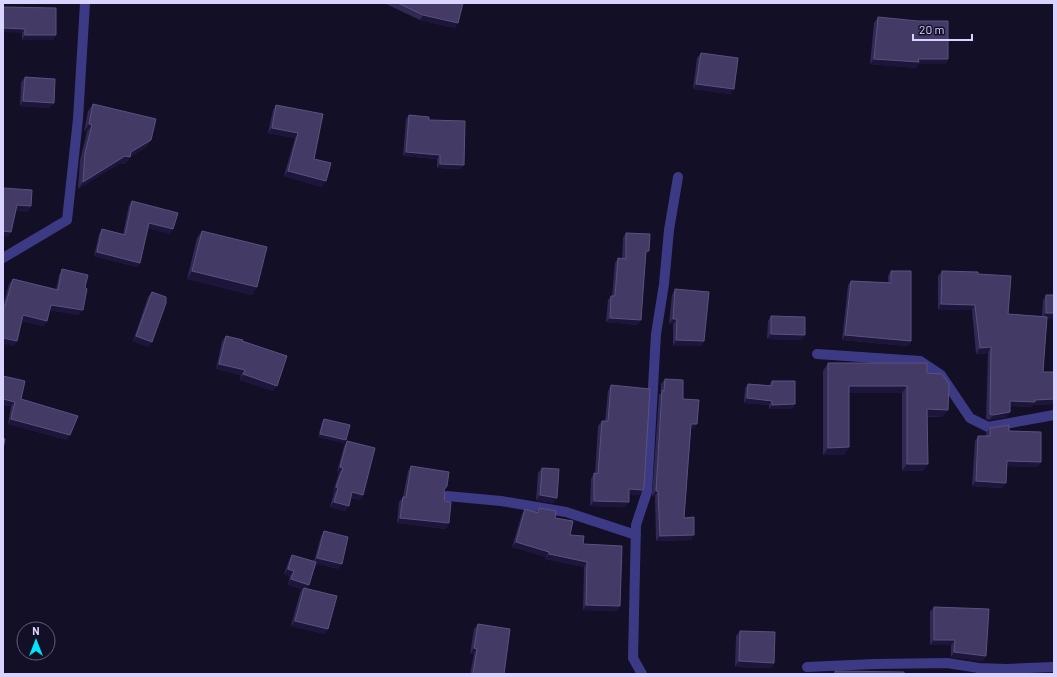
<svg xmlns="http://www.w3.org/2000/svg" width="1057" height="677" font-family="Barlow,sans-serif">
	<rect width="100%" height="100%" fill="#130f26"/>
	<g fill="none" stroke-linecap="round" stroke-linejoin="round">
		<path stroke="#3d3a85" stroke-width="10" d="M3,258L67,220L78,119L85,3
			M817,354L920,361L941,375L970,418L988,427L1054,415
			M447,496L501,501L566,512L636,535
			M807,667L874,664L947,663L979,668L983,674
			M979,668L1006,669L1054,667
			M642,674L633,658L636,525L647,492L656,334L664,284L669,230L678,177"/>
	</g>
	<path fill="#312854" d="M384,3H463L455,28L420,20Z
		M3,7L56,35L53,40H22V33Z
		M878,17L948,59L945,64H918L916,68L870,64L874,23Z
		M701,53L734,89L730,94L693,89L697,58Z
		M25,77L50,108L20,106L21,82Z
		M93,104L151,140L146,147L130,157L125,164L120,163L78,189L80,160L87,132L84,131L88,111Z
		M276,105L323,114L314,159L326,181L322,187L284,176L295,138L268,133L273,110Z
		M409,115L429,120L461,169L437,168V159L403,156L406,119Z
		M132,201L170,234L148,228L140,263L137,267L94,256L99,234L102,229L123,234L129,205Z
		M202,231L257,287L252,295L187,279L197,238Z
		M626,233L646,256L638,325L606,322L608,300L611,296H612L615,263L618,258L622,259L623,238Z
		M62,269L85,287L79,315L49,310L47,321L43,326L22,321L17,341L13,346L3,305L9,284L13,279L56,290L59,275Z
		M891,271L911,341L908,346L842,340L848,285L851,281L888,282V276Z
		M942,271L978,274L1008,314L1042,316L1043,300L1046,295H1054V319L1047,318L1043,372H1054V404L1033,405L1032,407L1010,406L1006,417L989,420L986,419L988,353L976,354L972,310H938V276Z
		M675,289L704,341L701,346H673V324H669L672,295Z
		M152,292L149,347L133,341L148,297Z
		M771,316L802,340L767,339L768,321Z
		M226,336L242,341L273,391L240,380L241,375L216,369L222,341Z
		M828,363L927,373L943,417H927L928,464L923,471H902V393H849V447L844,455H823V371Z
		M3,376L21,399L67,440L8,424L11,406L3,405Z
		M665,379L683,399L694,429H691L684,518L691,540L656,541L655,496H652L659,395L661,393V384Z
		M772,381L795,404L792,409H769V405L744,403L745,388L748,384L769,385Z
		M611,385L643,490L639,495L629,494L625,507L590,506L591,479L594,473H595L598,426L602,421H605L608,391Z
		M324,419L344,443L318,437L322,422Z
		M990,428L1009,431L1041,462L1037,467L1007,466L1002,488L972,486L975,441L978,436H986V433Z
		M347,441L363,495L360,500L351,498L349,506L345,511L330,507L334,493L333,492L339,473L337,472L344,446Z
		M411,466L444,490V501L446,529L397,523L399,502L403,497L408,471Z
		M542,468L557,498L553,503L536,500L538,473Z
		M539,508L555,518L570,535L583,544L617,611L583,610L584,567L545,559L546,557L512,547L522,514L525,509L536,512Z
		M324,531L338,569L316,563L309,585L306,588L325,634L291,626L300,593L302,589L288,585L290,576L284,574L289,560L292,555L314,561L321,536Z
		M934,607L983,661L951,657V645H930V612Z
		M478,624L504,674H470L474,654H470L474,629Z
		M740,631L774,663L771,668L735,667L736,636Z"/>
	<path fill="#1d163a" d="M423,15L458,23L455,28L420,20Z
		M3,28L25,29L22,33L3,32Z
		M25,35H56L53,40H22Z
		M874,59H948L945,64H918L916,68L870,64Z
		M696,84L734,89L730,94L693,89Z
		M23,101L54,103L50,108L20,106Z
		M89,124L92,125L87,132L84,131Z
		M272,128L298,133L295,138L268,133Z
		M151,140L146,147L130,157L125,164L120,163L78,189L83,182Z
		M406,152L440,155L437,159L403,156Z
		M440,164L464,165L461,169L437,168Z
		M288,171L326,181L322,187L284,176Z
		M17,205L31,206L28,212L13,211Z
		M149,223L173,229L170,234L146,228Z
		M3,231L11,232L8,237L3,236Z
		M646,251H649L646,256Z
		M97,252L140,263L137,267L94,256Z
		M192,271L257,287L252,295L187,279Z
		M941,304L975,305L972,310H938Z
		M51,305L83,310L79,315L47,310Z
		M1046,313H1054V319L1042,318Z
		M23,315L47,321L43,326L19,320Z
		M610,318L641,320L638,325L606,322Z
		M673,319H677L673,324H669Z
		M771,334L805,335L802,340L767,339Z
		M845,335L911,341L908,346L842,340Z
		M136,336L152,342L149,347L133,341Z
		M3,338L17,341L13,346L3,344Z
		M676,340L704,341L701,346H673Z
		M991,347L988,353L976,354L980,348Z
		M219,364L245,370L241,375L216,369Z
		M243,374L277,386L273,391L240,380Z
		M849,386H907L902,393H843Z
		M747,398L772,401L769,405L744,403Z
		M3,399L15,402L11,406L3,405Z
		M1054,399V404L1033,405L1032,407L1006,406L1010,401Z
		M795,404L792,409H769L772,405Z
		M927,409L948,410L943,417L922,416Z
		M1010,412L1006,417L989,420L993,415Z
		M11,419L70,435L67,440L8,424Z
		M691,424H697L694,429H688Z
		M320,434L346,440L344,443L318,437Z
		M849,447L844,455H823L828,448Z
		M1007,461L1041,462L1037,467L1003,466Z
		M907,464H928L923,471H902Z
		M340,467L343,468L339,473L337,472Z
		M976,481L1006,483L1002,488L972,486Z
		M336,487L338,488L334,493L333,492Z
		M629,489L643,490L639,495L625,494Z
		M656,491H658L655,496H652Z
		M352,492L363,495L360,500L349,497Z
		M540,495L557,498L553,503L536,500Z
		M594,501L629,502L625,507L590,506Z
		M334,502L349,506L345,511L330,507Z
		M400,518L449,523L446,529L397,523Z
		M694,535L691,540L656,541L660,536Z
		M516,542L549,552L546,557L512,547Z
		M549,554L587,562L584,567L545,559Z
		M317,558L342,564L338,569L314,563Z
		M288,569L294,571L290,576L284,574Z
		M291,579L309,585L305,590L304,588L302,589L288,585Z
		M586,605L620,606L617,611L583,610Z
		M295,621L328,629L325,634L291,626Z
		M934,640H955L951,645H930Z
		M474,648L477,649L474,654H470Z
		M954,652L986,656L983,661L951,657Z
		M739,661L774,663L771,668L735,667Z"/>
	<path fill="#433a66" stroke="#5a527e" d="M398,3H463L458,23L423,15Z
		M3,7L56,8V35H25V29L3,28Z
		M878,17L918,21H948V59H918L919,62L874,59Z
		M701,53L738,58L734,89L696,84Z
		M25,77L55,79L54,103L23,101Z
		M93,104L156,119L151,140L131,152L130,157L125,156L83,182L85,153L92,125L89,124Z
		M276,105L323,114L314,159L331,163L326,181L288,171L298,133L272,128Z
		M409,115L429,117V120L465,121L464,165L440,164V155L406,152Z
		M3,188L32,190L31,206L17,205L11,232L3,231Z
		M132,201L178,213L173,229L149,223L140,263L97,252L102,229L125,235Z
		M202,231L267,247L257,287L192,271Z
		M626,233L650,234L649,251H646L641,320L610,318L611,296H615L618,258L626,259Z
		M62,269L88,275L85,287L87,289L83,310L51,305L47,321L23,315L17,341L3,338V305L5,306L13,279L58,290Z
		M891,271H911V341L845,335L851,281L891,283Z
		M942,271L978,272V274L1011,276L1008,314L1047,317L1043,372H1054V399L1035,400V402L1010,401V412L993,415L990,414L991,347L980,348L975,305L941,304Z
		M675,289L709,292L704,341L676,340L677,319H673Z
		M152,292L166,297V303L152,342L136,336Z
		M1046,295H1054V313H1046Z
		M771,316L805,317V335L771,334Z
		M226,336L243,340L242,341L287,356L277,386L243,374L245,370L219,364Z
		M828,363H927V373L942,374L949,384L948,410L927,409L928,464H907V386H849V447L828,448Z
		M3,376L25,381L21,399L78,416L70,435L11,419L15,402L3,399Z
		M665,379L683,380V399L699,400L697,424H691L684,518L694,517V535L660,536L658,491H656L662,390L664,391Z
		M772,381H795V404L772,405V401L747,398L748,384L772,386Z
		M611,385L650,389L644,486L643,490L629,489V502L594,501V473L598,474L602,421H608Z
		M324,419L350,425L346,440L320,434Z
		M1009,425V431L1041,432V462L1007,461L1006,483L976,481L978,436H990V428Z
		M3,438L5,439L3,449Z
		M347,441L375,448L363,495L352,492L349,506L334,502L338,488L336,487L343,468L340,467Z
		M411,466L449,472L447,486L444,490L445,494L444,501L451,502L449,523L400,518L403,497H406Z
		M542,468L559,469L557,498L540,495Z
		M539,508L556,511L555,518L573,521L570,535L584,536L583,544L622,546L620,606L586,605L587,562L549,554V552L516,542L525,509L538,513Z
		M324,531L348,537L342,564L317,558Z
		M292,555L316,562L309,585L291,579L294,571L288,569Z
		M304,588L337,596L328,629L295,621Z
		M934,607L989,609L986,656L954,652L955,640H934Z
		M478,624L510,629L504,674H473L477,649L474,648Z
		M740,631L775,632L774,663L739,661Z
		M835,671L904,672V674H835Z"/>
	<rect width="1057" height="677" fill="none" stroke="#d9d4ff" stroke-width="8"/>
	<g transform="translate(36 641)"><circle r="19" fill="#130f26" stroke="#625e7d"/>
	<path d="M0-3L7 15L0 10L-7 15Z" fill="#00e5ff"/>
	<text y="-6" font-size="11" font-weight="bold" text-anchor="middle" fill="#d9d4ff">N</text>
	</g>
	<path d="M913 34v6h59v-6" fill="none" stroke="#d9d4ff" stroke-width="2"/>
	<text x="919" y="34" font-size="12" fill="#d9d4ff" stroke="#130f26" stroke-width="3" paint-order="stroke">20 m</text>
</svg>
